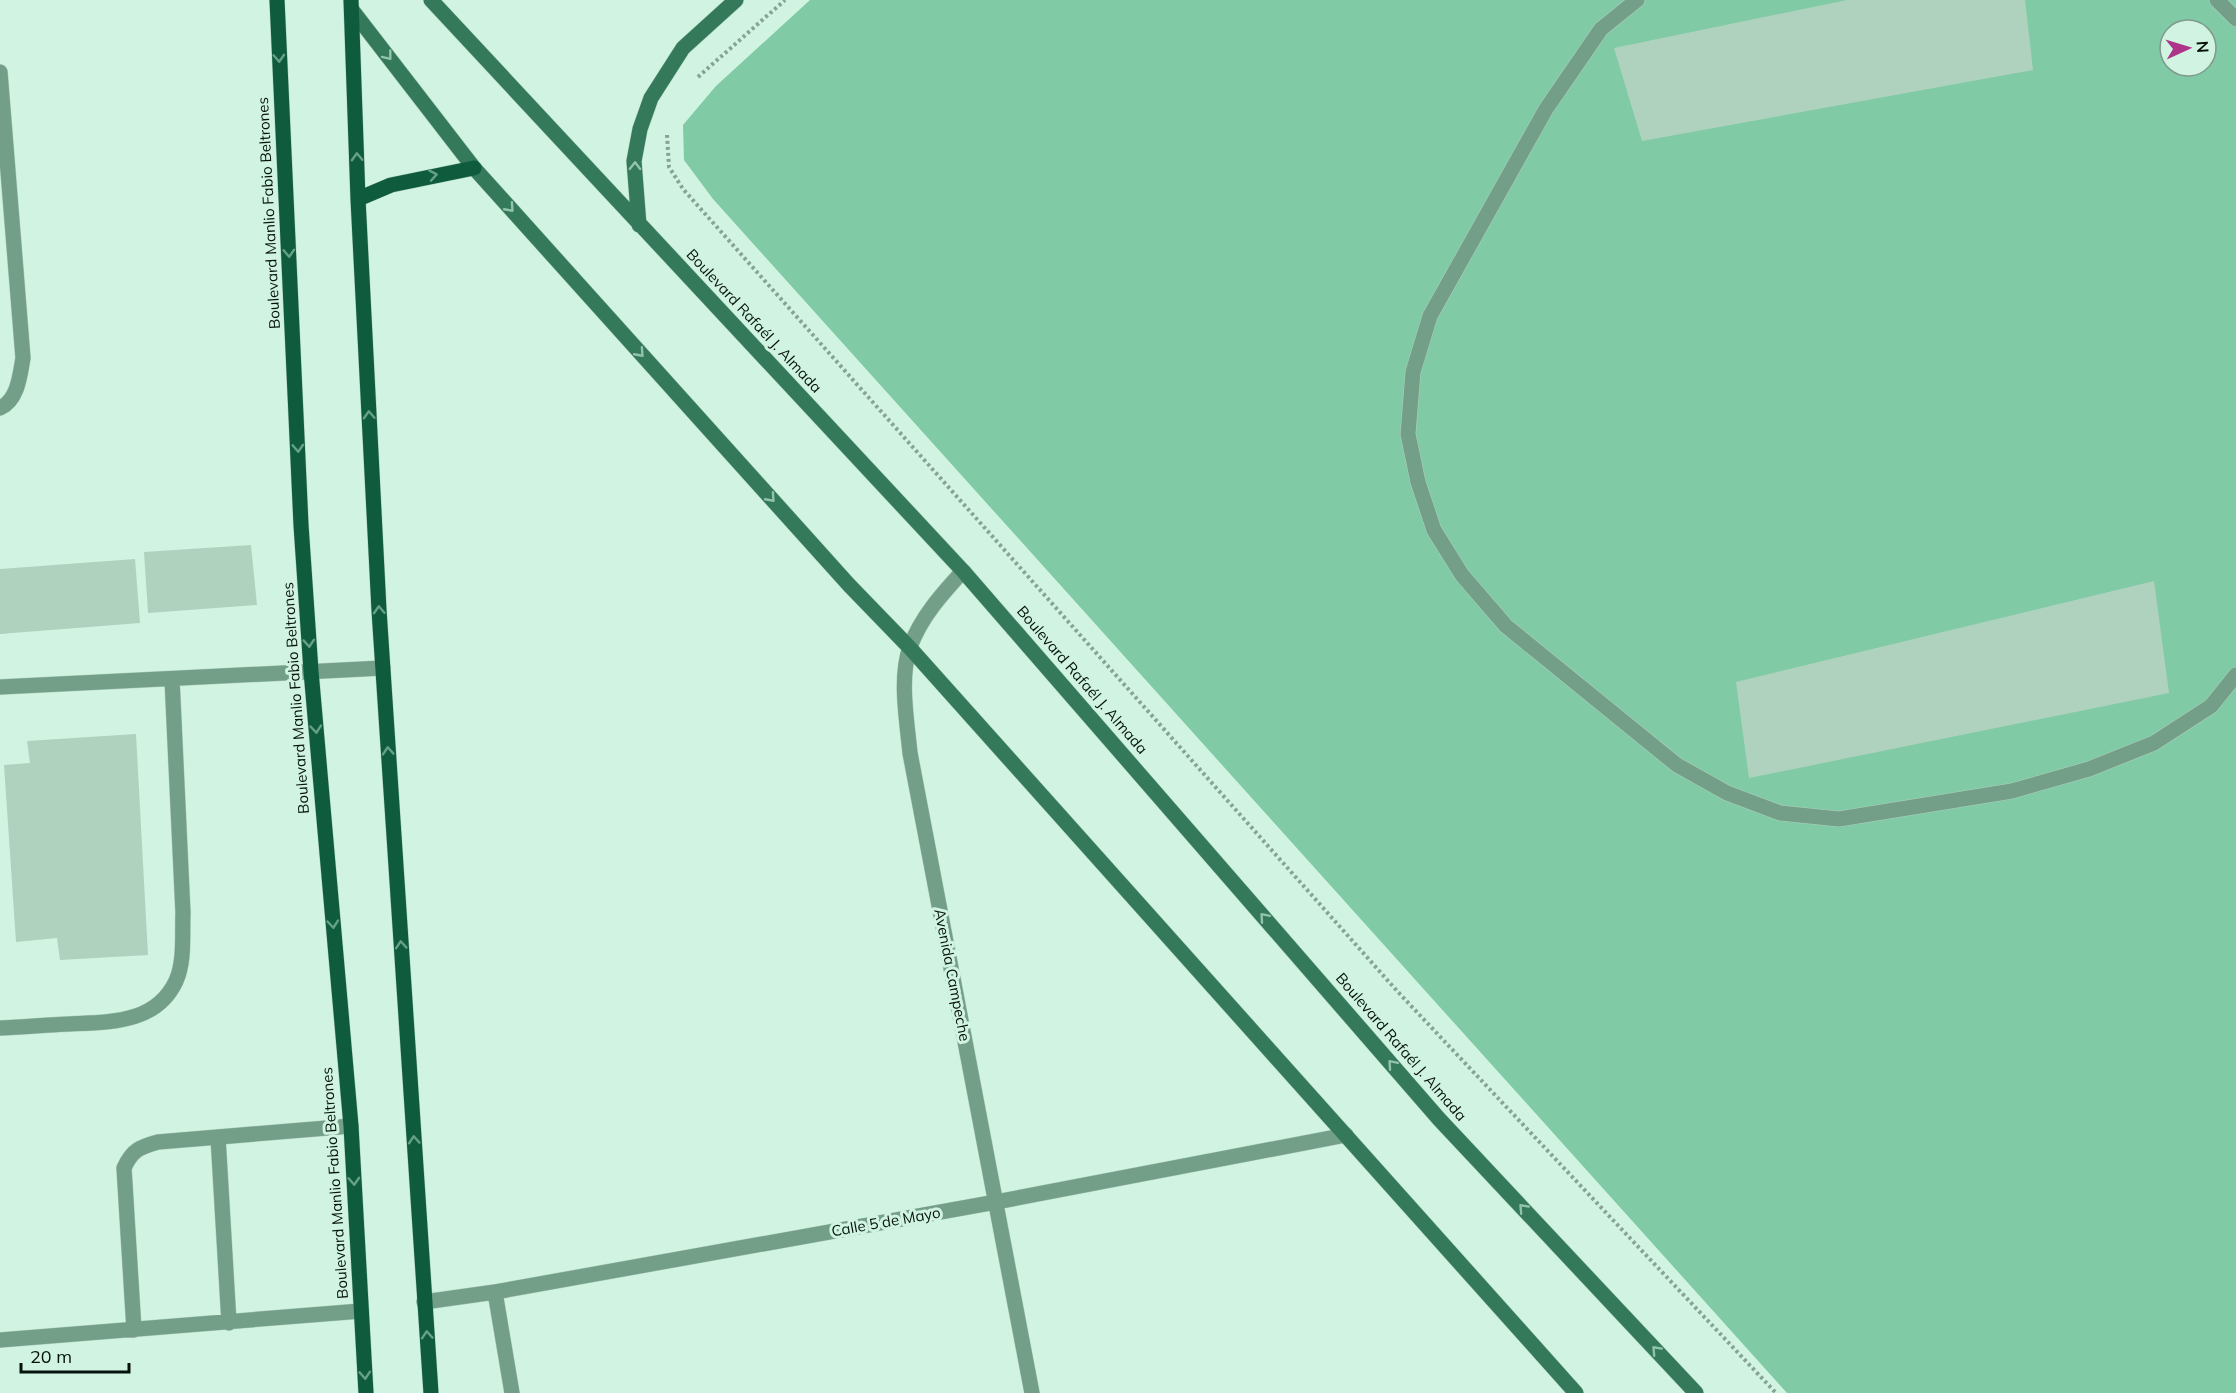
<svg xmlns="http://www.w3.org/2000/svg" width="2236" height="1393" font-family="Mulish,sans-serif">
	<rect width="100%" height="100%" fill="#d0f4e1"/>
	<path fill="#80caa5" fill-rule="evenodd" d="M810,0H2236V1393H1787L713,199L684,160L683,125L716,86ZM2170,30H2206V66H2170Z"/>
	<path fill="#afd2bf" d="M1847,0H2025L2033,70L1642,141L1614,48Z
		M251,545L257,605L148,613L144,552Z
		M135,559L140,623L0,634V569Z
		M2154,581L2169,693L1749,778L1736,682Z
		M136,734L148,955L60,960L57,938L16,942L4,765L30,763L27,741Z"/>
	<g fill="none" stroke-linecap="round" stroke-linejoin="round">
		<g stroke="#b0d0bf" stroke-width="16">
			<path id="service" d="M1637,0L1601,29L1546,109L1430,316L1413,372L1408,434L1418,482L1434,530L1462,575L1506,626L1677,765L1727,793L1780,813L1839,819L2012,791L2089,769L2154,743L2211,706L2236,675
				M2217,0L2236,19
				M0,687L383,668
				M0,1028C23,1027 46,1025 69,1024C109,1022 156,1024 176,981C185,961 182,934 183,913L172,679
				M218,1137L229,1323
				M134,1330L124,1168C132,1150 140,1147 158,1142L351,1126
				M0,1340L361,1311"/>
		</g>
		<g stroke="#b0d0bf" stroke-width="16">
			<path id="minor" d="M0,72L23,358C20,375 18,400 0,408
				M963,571C942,594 921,617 910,647C899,678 907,721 910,753L1032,1393
				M495,1292L512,1393
				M424,1302L495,1292L996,1202L1346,1135"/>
		</g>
		<g stroke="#b0d0bf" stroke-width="16">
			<path id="secondary" d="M431,0L963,571L1439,1119L1696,1393
				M352,10L474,168L849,585L910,648L1576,1393
				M639,225L634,161L640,129L651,98L683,48L736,0"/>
		</g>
		<g stroke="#b0d0bf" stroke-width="16">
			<path id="primary" d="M277,0L301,525L311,671L351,1126L366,1393
				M351,0L358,199L379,610L431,1393
				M358,199L391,185L474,168"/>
		</g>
		<path stroke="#88a395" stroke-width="4" stroke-dasharray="3 3" stroke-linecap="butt" d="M698,77L785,0
			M667,135L669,167L683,189L1398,992L1776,1393"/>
		<use href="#service" stroke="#739e88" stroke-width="15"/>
		<use href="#minor" stroke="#739e88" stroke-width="15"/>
		<use href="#secondary" stroke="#34795a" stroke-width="15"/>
		<use href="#primary" stroke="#0e5b3e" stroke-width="15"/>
	</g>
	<defs><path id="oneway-chevron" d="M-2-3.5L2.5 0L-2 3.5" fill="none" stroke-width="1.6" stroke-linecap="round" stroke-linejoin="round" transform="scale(1.5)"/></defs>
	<g stroke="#92c3ab">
		<use href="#oneway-chevron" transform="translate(388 56) rotate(52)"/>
		<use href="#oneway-chevron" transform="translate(635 166) rotate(-89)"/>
		<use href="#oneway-chevron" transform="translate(510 208) rotate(48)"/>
		<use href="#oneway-chevron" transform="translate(640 353) rotate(48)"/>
		<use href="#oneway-chevron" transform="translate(771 498) rotate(48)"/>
		<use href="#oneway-chevron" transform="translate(1264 917) rotate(-131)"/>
		<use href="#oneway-chevron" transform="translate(1392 1064) rotate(-131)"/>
		<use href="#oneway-chevron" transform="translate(1523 1208) rotate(-133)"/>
		<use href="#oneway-chevron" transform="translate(1656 1350) rotate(-133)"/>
	</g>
	<g stroke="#65a087">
		<use href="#oneway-chevron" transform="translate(279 58) rotate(87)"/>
		<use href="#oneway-chevron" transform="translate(357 157) rotate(-92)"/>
		<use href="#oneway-chevron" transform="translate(433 175) rotate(-10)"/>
		<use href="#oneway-chevron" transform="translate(289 253) rotate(87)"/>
		<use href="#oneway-chevron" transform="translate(369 415) rotate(-93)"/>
		<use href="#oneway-chevron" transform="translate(298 448) rotate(87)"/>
		<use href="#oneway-chevron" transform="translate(379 610) rotate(-93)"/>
		<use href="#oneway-chevron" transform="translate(309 643) rotate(86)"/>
		<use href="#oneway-chevron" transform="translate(316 729) rotate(85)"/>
		<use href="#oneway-chevron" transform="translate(388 751) rotate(-94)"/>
		<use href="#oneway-chevron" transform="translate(333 924) rotate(85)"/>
		<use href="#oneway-chevron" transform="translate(401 945) rotate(-94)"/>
		<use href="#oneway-chevron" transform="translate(414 1140) rotate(-94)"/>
		<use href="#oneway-chevron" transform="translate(354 1181) rotate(87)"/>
		<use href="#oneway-chevron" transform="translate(427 1335) rotate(-94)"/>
		<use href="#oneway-chevron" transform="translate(365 1375) rotate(86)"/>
	</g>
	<g text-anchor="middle" stroke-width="6" stroke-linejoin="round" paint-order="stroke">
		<g font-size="15" fill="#06120c" stroke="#d0f4e1">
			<text transform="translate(269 213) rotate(-93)" y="5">Boulevard Manlio Fabio Beltrones</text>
			<text transform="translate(754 321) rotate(47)" y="5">Boulevard Rafaél J. Almada</text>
			<text transform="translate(1082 680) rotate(49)" y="5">Boulevard Rafaél J. Almada</text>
			<text transform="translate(296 698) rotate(-94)" y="5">Boulevard Manlio Fabio Beltrones</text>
			<text transform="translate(952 975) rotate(79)" y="5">Avenida Campeche</text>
			<text transform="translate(1401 1047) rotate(49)" y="5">Boulevard Rafaél J. Almada</text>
			<text transform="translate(335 1183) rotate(-94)" y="5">Boulevard Manlio Fabio Beltrones</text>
			<text transform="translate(886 1222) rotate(-10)" y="5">Calle 5 de Mayo</text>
		</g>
	</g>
	<g transform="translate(2188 48) rotate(86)"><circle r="28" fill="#d0f4e1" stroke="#7f9a8c" stroke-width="1.5"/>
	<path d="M0-4.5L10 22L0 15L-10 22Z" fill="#ad3489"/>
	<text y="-9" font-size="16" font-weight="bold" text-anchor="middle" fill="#06120c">N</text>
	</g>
	<path d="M21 1363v9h108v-9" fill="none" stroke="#06120c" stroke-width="3"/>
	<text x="30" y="1363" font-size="18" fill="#06120c" stroke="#d0f4e1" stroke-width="4.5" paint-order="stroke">20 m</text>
</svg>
